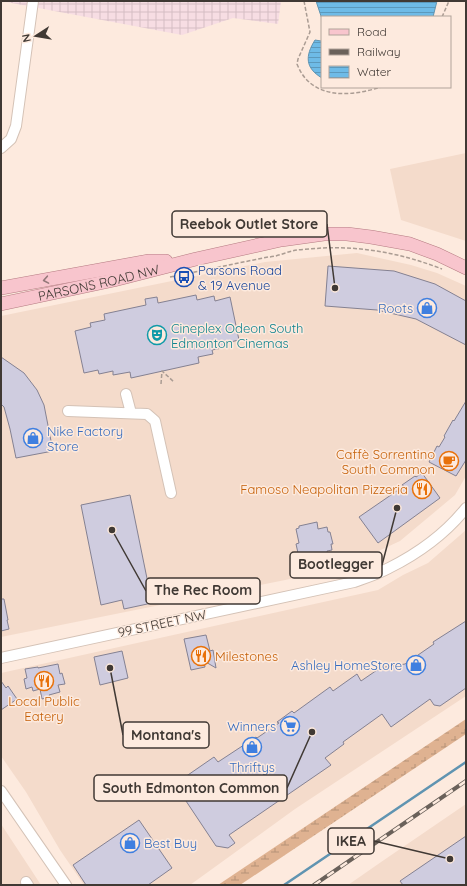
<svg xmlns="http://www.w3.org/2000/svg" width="467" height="886" font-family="Quicksand,sans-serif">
	<defs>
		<pattern id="industrial-grid" width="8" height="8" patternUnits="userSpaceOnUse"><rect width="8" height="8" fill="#f7dde3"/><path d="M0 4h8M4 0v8" fill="none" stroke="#d5bec3"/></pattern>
		<pattern id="wetland-marsh" width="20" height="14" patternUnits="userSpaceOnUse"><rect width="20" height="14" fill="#dfb291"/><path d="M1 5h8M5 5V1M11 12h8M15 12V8" fill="none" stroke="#b69277"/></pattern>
		<pattern id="water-rules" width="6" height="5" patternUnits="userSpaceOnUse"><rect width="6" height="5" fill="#6ebbe7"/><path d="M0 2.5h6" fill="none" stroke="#5c99bc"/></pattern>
	</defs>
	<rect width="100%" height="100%" fill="#fdeade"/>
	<path fill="#f4dbcb" d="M466,153V241L401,220L390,169Z
		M357,253L411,265L437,273L466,286V476L455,495L400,541L340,569L1,637V316L265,262Z
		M466,530V696L295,809L190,885H84L60,850L26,792L1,756V673L378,590L403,575L428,563Z
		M466,804V885H348L384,860Z
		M1,824L41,885H1Z"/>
	<path fill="url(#industrial-grid)" d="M1,1H281L278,24L233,18L182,35Z"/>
	<path fill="url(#wetland-marsh)" d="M466,719V734L240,885H218Z"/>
	<path fill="url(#water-rules)" stroke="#6094b1" d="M316,1H437L433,17H322V19Z
		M315,40L321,41L322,40V78C305,68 305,56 315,40Z"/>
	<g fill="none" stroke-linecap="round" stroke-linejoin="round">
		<path stroke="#6094b1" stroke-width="2.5" d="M284,885L466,762"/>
	</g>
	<path fill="#cfccdf" stroke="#848192" d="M328,266L394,271L435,284L466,301V345L416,319L377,310L325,306Z
		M196,295L197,300L214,296L215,301L230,297L239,340L226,343L227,347L212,350L213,354L198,357L199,363L131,378L130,372L113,375V371L99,374L98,370L84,373L75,331L91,327L90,323L105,320L104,314L146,305L145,299L157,297L158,303Z
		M1,357L24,373L37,390L44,405L53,451L16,458L10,429L4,407L1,404Z
		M466,401V460L456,476L429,462L437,446L439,447L445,437L444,436L453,420L454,421Z
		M422,473L440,498L378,543L359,517L404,486L402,485L415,476L416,477Z
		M130,495L152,603L124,609L122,600L101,605L81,505Z
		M317,522L318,529L327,527L328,532H330L333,544H331L332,550L327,551L330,565L302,571L296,544L299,543L296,529L299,528V526Z
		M1,599H4L8,620H7L9,629L1,631Z
		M466,621V688L440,706L434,705L430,699L391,727L382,714L343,742L344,744L325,758L331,765L229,835L235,843L228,848L216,846L180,792L178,794L172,786L214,757L218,762L256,737L257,738L279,723L277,722L292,711L294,713L330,687L333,691L357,674L361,681L380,668L405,664L434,644L433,642Z
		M206,635L210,651L213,650L216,668L204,661L205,667L191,670L184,639Z
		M122,651L128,678L100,685L94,657Z
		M58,664L60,674L62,673L65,684L58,685L60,692L49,695L50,697L42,699L40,689L33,691L32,687L26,689L24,679L27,678L25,669L38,667V668Z
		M1,681L6,688L8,686L17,699L1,710Z
		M139,820L172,868L148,885H86L73,865Z
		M466,836V885H403L400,881Z"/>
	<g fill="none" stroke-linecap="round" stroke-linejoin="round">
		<g stroke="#d4c2b6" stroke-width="12">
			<path id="minor" d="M1,148L11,139L16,126L33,1
				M126,394L131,413
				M68,411L147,414L155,421L171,493
				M1,658L354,582C365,578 378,574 389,568C417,554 446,533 466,508
				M1,791L66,885
				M26,882L28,885"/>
		</g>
		<g stroke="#b57b82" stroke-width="14">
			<g id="major">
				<path d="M1,288L149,261H166"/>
				<path id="s1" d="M1,304L114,280L196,259L281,240L324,234H347L371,237L410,244L437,254L466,268"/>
			</g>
		</g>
		<path stroke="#aa9c93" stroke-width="1.5" stroke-dasharray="4 2" stroke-linecap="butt" d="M304,1L310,32L298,59L297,64C311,100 350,97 381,87
			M442,17L449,1
			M170,277L268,257C276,257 284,253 292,251C301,249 312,249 322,248C364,246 403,254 442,269
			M161,384L162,371L174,382"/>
		<use href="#minor" stroke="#fff" stroke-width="10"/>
		<use href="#major" stroke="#f8c5cd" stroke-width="13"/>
		<g stroke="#6a615a" stroke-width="4">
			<path id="rail" d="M314,885L466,781"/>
		</g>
		<use href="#rail" stroke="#fdeade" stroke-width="2.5" stroke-dasharray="8" stroke-linecap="butt"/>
	</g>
	<defs><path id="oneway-chevron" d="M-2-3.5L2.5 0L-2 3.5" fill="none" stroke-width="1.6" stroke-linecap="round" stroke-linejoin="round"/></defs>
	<use stroke="#937879" href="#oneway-chevron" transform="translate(46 280) rotate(170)"/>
	<defs>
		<g id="bus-ring" transform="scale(1)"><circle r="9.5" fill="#fdeade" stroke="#1a4fb4" stroke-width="1.5"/><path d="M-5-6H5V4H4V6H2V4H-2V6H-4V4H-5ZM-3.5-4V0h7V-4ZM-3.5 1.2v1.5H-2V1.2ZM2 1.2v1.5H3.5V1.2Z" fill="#1a4fb4"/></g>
		<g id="shop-ring" transform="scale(1)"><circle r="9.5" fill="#fdeade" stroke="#3f7fe0" stroke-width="1.5"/><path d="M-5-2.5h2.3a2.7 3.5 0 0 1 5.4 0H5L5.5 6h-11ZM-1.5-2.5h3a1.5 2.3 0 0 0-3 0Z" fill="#3f7fe0"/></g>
		<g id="theatre-ring" transform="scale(1)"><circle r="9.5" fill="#fdeade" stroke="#0f9aa8" stroke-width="1.5"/><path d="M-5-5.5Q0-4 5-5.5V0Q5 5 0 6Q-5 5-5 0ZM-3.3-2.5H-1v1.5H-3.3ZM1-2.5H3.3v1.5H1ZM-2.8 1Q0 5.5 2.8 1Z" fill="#0f9aa8"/></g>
		<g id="cafe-ring" transform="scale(1)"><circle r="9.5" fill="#fdeade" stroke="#e8710a" stroke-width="1.5"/><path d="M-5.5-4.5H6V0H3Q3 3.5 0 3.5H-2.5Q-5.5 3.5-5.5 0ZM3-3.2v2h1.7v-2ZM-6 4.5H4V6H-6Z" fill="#e8710a"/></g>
		<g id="restaurant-ring" transform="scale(1)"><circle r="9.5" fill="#fdeade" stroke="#e8710a" stroke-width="1.5"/><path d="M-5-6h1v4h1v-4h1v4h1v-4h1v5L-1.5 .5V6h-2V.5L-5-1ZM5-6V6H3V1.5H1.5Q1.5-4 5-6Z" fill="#e8710a"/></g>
		<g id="supermarket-ring" transform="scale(1)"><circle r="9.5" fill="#fdeade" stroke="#3f7fe0" stroke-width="1.5"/><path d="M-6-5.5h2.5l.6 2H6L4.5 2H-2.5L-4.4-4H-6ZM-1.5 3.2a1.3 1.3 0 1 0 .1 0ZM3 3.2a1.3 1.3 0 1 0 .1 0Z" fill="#3f7fe0"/></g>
	</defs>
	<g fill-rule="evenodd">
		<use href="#bus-ring" x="184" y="277"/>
		<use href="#shop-ring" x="427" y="308"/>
		<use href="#theatre-ring" x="157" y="335"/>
		<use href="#shop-ring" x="33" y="438"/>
		<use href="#cafe-ring" x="449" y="461"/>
		<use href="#restaurant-ring" x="422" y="489"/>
		<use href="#restaurant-ring" x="201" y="656"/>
		<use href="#shop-ring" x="416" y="665"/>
		<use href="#restaurant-ring" x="44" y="681"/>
		<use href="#supermarket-ring" x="290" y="726"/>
		<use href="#shop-ring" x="252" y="747"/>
		<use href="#shop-ring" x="130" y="843"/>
	</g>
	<g text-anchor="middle" stroke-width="3" stroke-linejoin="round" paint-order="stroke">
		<g font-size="13" fill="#164399" stroke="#fdeade" text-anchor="start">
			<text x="198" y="275">Parsons Road<tspan x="198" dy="15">&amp; 19 Avenue</tspan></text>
		</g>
		<g font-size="13" fill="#403934" stroke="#fdeade">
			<text dy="5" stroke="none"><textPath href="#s1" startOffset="100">PARSONS ROAD NW</textPath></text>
			<text transform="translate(162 623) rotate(-12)" y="5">99 STREET NW</text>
		</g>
		<g font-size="13" fill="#366cbe" stroke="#fdeade" text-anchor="end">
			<text x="413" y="313">Roots</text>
			<text x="47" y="436" text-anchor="start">Nike Factory<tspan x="47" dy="15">Store</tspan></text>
			<text x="402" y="670">Ashley HomeStore</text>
			<text x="276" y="731">Winners</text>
			<text x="252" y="772" text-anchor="middle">Thriftys</text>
			<text x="144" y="848" text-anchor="start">Best Buy</text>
		</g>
		<g font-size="13" fill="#0d838f" stroke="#fdeade" text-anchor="start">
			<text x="171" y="333">Cineplex Odeon South<tspan x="171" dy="15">Edmonton Cinemas</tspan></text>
		</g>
		<g font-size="13" fill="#c56008" stroke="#fdeade" text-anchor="end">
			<text x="435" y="459">Caffè Sorrentino<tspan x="435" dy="15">South Common</tspan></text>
			<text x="408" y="494">Famoso Neapolitan Pizzeria</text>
			<text x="215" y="661" text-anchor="start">Milestones</text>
			<text x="44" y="706" text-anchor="middle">Local Public<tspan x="44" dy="15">Eatery</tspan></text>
		</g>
	</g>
	<path fill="none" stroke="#403934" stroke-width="1.5" d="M335 288L327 224M397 508L382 565M112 530L146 591M110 668L123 735M312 732L287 788M450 859L374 841"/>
	<g fill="#403934" stroke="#fdeade" stroke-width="1.5">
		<circle cx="335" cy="288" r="4"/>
		<circle cx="397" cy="508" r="4"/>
		<circle cx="112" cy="530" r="4"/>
		<circle cx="110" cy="668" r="4"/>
		<circle cx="312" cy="732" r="4"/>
		<circle cx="450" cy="859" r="4"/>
	</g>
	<g fill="#fdeade" stroke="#403934" stroke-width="1.5">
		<rect x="172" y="211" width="155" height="26" rx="4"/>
		<rect x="290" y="552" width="92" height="26" rx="4"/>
		<rect x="146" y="578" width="114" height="26" rx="4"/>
		<rect x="123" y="722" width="86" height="26" rx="4"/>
		<rect x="94" y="775" width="193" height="26" rx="4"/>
		<rect x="328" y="828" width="46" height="26" rx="4"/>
	</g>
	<g font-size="14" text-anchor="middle" font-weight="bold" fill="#403934">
		<text x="249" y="229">Reebok Outlet Store</text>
		<text x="336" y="569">Bootlegger</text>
		<text x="203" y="595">The Rec Room</text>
		<text x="166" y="740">Montana's</text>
		<text x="191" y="793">South Edmonton Common</text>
		<text x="351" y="846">IKEA</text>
	</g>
	<rect width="467" height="886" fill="none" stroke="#403934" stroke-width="4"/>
	<rect x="321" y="16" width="130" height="72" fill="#fdeade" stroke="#b1a39a"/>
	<rect x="329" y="29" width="20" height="6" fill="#f8c5cd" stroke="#b1a39a"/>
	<text x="357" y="36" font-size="12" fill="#403934">Road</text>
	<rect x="329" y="49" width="20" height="6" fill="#6a615a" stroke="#b1a39a"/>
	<text x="357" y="56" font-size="12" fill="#403934">Railway</text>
	<rect x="329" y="66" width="20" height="12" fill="url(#water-rules)" stroke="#b1a39a"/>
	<text x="357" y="76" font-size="12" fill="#403934">Water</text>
	<g transform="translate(36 36) rotate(258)" stroke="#fdeade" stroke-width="3" paint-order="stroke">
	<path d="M0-3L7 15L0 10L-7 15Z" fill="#403934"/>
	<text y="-6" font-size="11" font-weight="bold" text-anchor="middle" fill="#403934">N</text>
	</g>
</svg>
